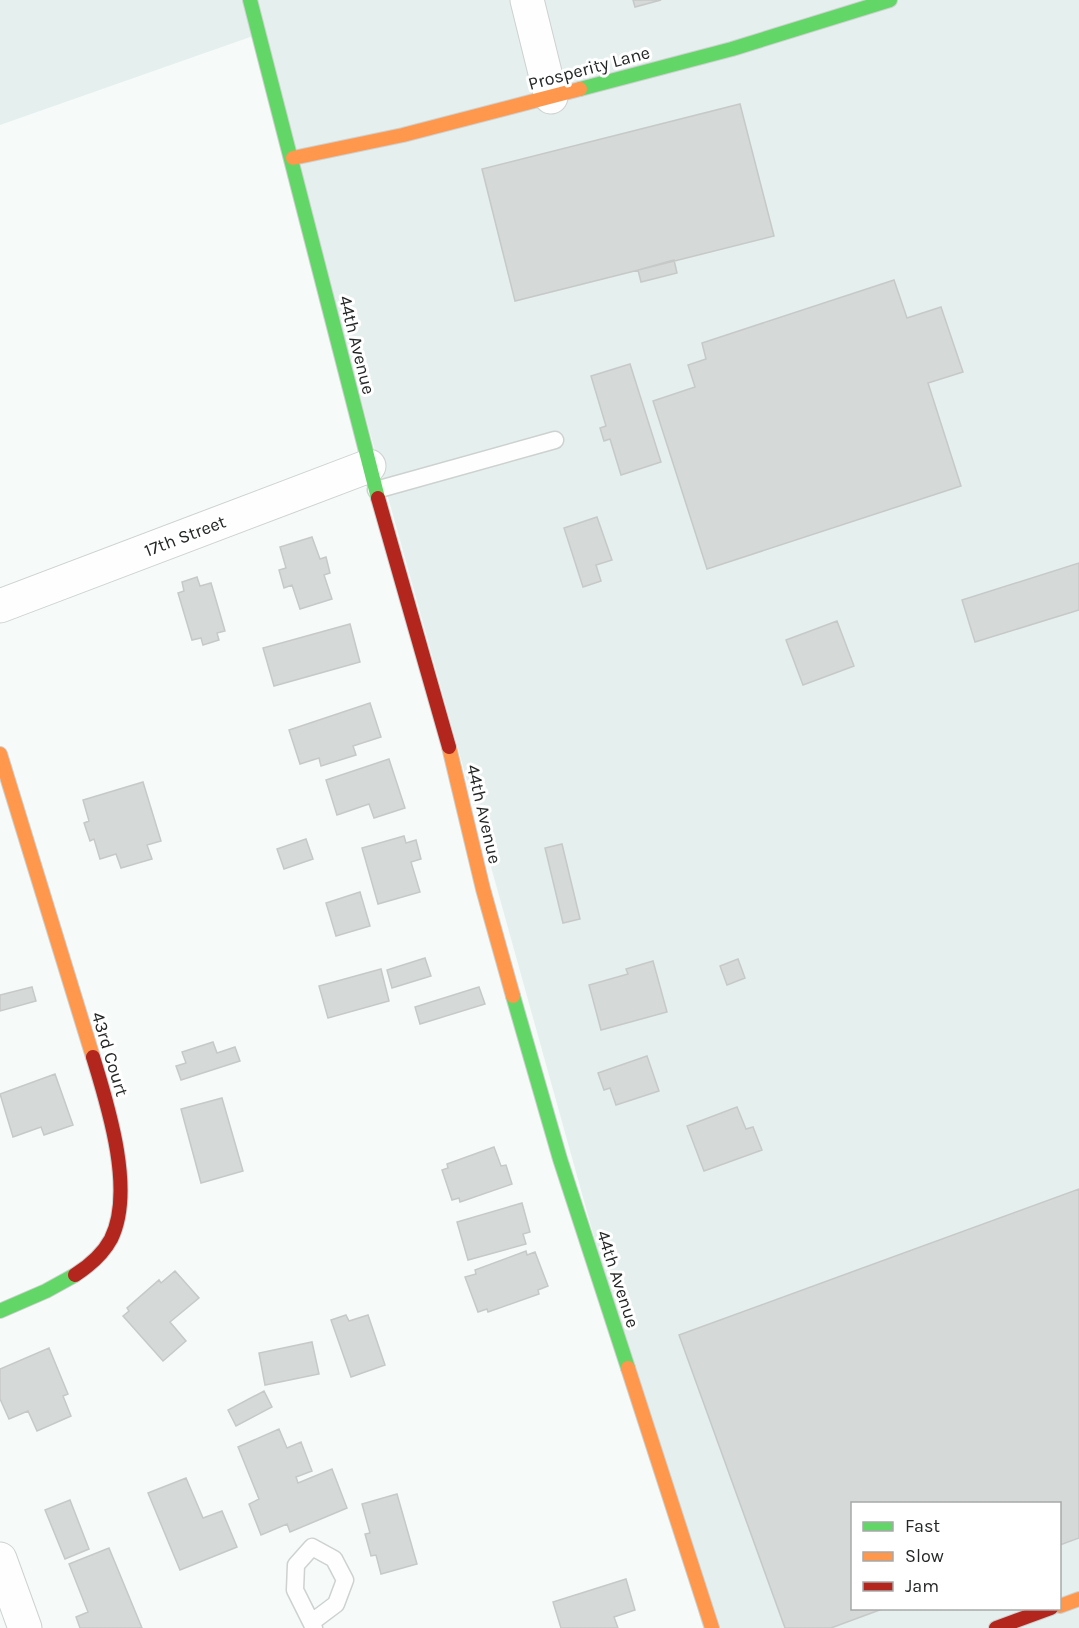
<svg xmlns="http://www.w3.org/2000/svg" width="1079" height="1628" font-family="Karla,sans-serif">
	<rect width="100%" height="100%" fill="#f6fbfa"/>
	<path fill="#e4efee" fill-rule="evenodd" d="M0,0H1079V1628H703L259,34L0,125ZM852,1504H1060V1608H852Z"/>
	<path fill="#d5d9d8" stroke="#c6c9c8" stroke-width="1.5" d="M633,0H661L635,7Z
		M740,104L774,236L515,301L482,169Z
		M674,260L677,273L641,282L638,270Z
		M894,280L907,318L941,307L963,372L928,383L961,486L707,569L653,401L695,387L688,365L706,359L702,343Z
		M630,364L661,462L621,475L610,439L604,441L600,428L606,426L591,376Z
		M597,517L612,560L596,565L601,581L583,587L564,528Z
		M312,537L320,559L326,557L330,573L324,575L332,599L300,609L292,585L284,588L279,570L286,568L280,547Z
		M1079,563V610L975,642L962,600Z
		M197,577L200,586L211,583L225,631L217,633L219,640L203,645L201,638L192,640L178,593L184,591L182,582Z
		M837,621L854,666L803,685L786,640Z
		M350,624L360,662L274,686L263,648Z
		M370,703L381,737L353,746L356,755L321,766L319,758L300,764L289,730Z
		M389,759L405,808L374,818L369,804L337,815L326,780Z
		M143,782L161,841L147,845L152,859L121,868L116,854L100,859L94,839L90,841L84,823L89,821L83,800Z
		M404,836L406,843L416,840L421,859L411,862L420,892L378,904L362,848Z
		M306,839L313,859L284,869L277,849Z
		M562,844L580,919L563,923L545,848Z
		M360,892L370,926L336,936L326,903Z
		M425,958L431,976L392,988L387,970Z
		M738,959L745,978L727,985L720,966Z
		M653,961L667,1012L601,1030L589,985L628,974L626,969Z
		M381,969L389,1001L328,1018L319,986Z
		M32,987L36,1001L0,1011V995Z
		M479,987L485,1004L420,1024L415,1007Z
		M213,1042L217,1053L235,1047L240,1061L181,1080L176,1066L186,1063L182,1052Z
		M647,1056L659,1091L616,1105L610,1088L604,1090L598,1073Z
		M55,1074L73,1125L44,1135L41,1127L13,1137L0,1094Z
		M222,1098L243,1171L201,1183L181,1109Z
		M737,1107L746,1129L753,1127L762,1150L704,1171L687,1126Z
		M494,1147L501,1166L506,1165L512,1184L460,1202L459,1198L452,1200L442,1170L448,1168L447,1164Z
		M1079,1189V1538L1060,1545V1504H852V1608H885L831,1628H785L679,1335Z
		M522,1203L530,1232L523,1234L526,1244L468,1260L457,1222Z
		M526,1251L527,1255L535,1252L548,1286L538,1290L539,1294L488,1312L487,1309L478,1312L465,1277L476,1274L475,1270Z
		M175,1271L199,1298L170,1322L186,1341L163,1361L123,1316L129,1311L127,1308L159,1280L161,1283Z
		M346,1315L349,1321L368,1315L385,1365L351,1377L331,1320Z
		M312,1342L319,1374L265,1385L259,1353Z
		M49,1348L68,1394L63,1396L71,1416L37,1431L28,1411L9,1419L0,1399V1369Z
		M264,1391L272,1407L236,1426L228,1410Z
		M279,1429L287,1448L301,1442L312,1471L296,1477L298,1483L332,1469L347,1508L290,1532L287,1524L261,1535L249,1504L259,1499L238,1447Z
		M186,1478L203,1518L222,1511L237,1547L180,1570L148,1493Z
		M397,1494L417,1564L381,1574L376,1555L371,1556L365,1534L370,1533L362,1504Z
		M70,1500L89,1549L65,1559L45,1510Z
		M109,1548L142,1628H80L76,1617L88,1612L69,1564Z
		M626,1579L635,1610L614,1617L618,1628H561L553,1602Z"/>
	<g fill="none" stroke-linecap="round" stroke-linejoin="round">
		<g stroke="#cdd1d0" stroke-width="19">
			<path id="lane" d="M376,490L555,440
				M312,1622L336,1604L345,1580L334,1559L312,1547L296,1565L295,1590L314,1628"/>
		</g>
		<g stroke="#cdd1d0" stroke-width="35">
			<path id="street" d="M527,0L551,97
				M0,606L369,466
				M0,1559L25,1628"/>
		</g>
		<g stroke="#cdd1d0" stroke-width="16">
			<path id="fast" d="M250,0L378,498
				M580,89L732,49L890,0
				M513,996L560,1159L628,1368
				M0,1311L46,1291L75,1275"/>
		</g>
		<g stroke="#cdd1d0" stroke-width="16">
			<path id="slow" d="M293,158L403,135L580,89
				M449,747L483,889L513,996
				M0,754L93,1057
				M628,1368L712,1628
				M1060,1606L1079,1599"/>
		</g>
		<g stroke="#cdd1d0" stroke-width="16">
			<path id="jam" d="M378,498L449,747
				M75,1275C89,1266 103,1254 111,1239C135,1191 108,1106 93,1057
				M996,1628L1051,1608"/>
		</g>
		<use href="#lane" stroke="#fefefe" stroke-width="16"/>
		<use href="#street" stroke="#fefefe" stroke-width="33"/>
		<use href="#fast" stroke="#63d668" stroke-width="14"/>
		<use href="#slow" stroke="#ff974d" stroke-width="14"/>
		<use href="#jam" stroke="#b3261e" stroke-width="14"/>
	</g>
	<g text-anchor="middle" stroke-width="6" stroke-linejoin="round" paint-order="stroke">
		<g font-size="18" fill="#242726" stroke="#fff">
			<text transform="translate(589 68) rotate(-15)" y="6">Prosperity Lane</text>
			<text transform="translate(357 345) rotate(76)" y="6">44th Avenue</text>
			<text transform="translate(185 536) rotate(-21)" y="6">17th Street</text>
			<text transform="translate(484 814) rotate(77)" y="6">44th Avenue</text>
			<text transform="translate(110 1054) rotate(73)" y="6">43rd Court</text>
			<text transform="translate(618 1279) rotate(72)" y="6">44th Avenue</text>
		</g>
	</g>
	<rect x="851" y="1502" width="210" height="108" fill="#ffffff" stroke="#a7a9a8" stroke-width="1.5"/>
	<rect x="863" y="1522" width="30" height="9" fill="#63d668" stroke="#a7a9a8" stroke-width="1.5"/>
	<text x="905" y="1532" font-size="18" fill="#242726">Fast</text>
	<rect x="863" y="1552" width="30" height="9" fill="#ff974d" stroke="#a7a9a8" stroke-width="1.5"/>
	<text x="905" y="1562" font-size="18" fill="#242726">Slow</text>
	<rect x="863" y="1582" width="30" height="9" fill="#b3261e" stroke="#a7a9a8" stroke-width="1.5"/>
	<text x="905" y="1592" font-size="18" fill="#242726">Jam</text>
</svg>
